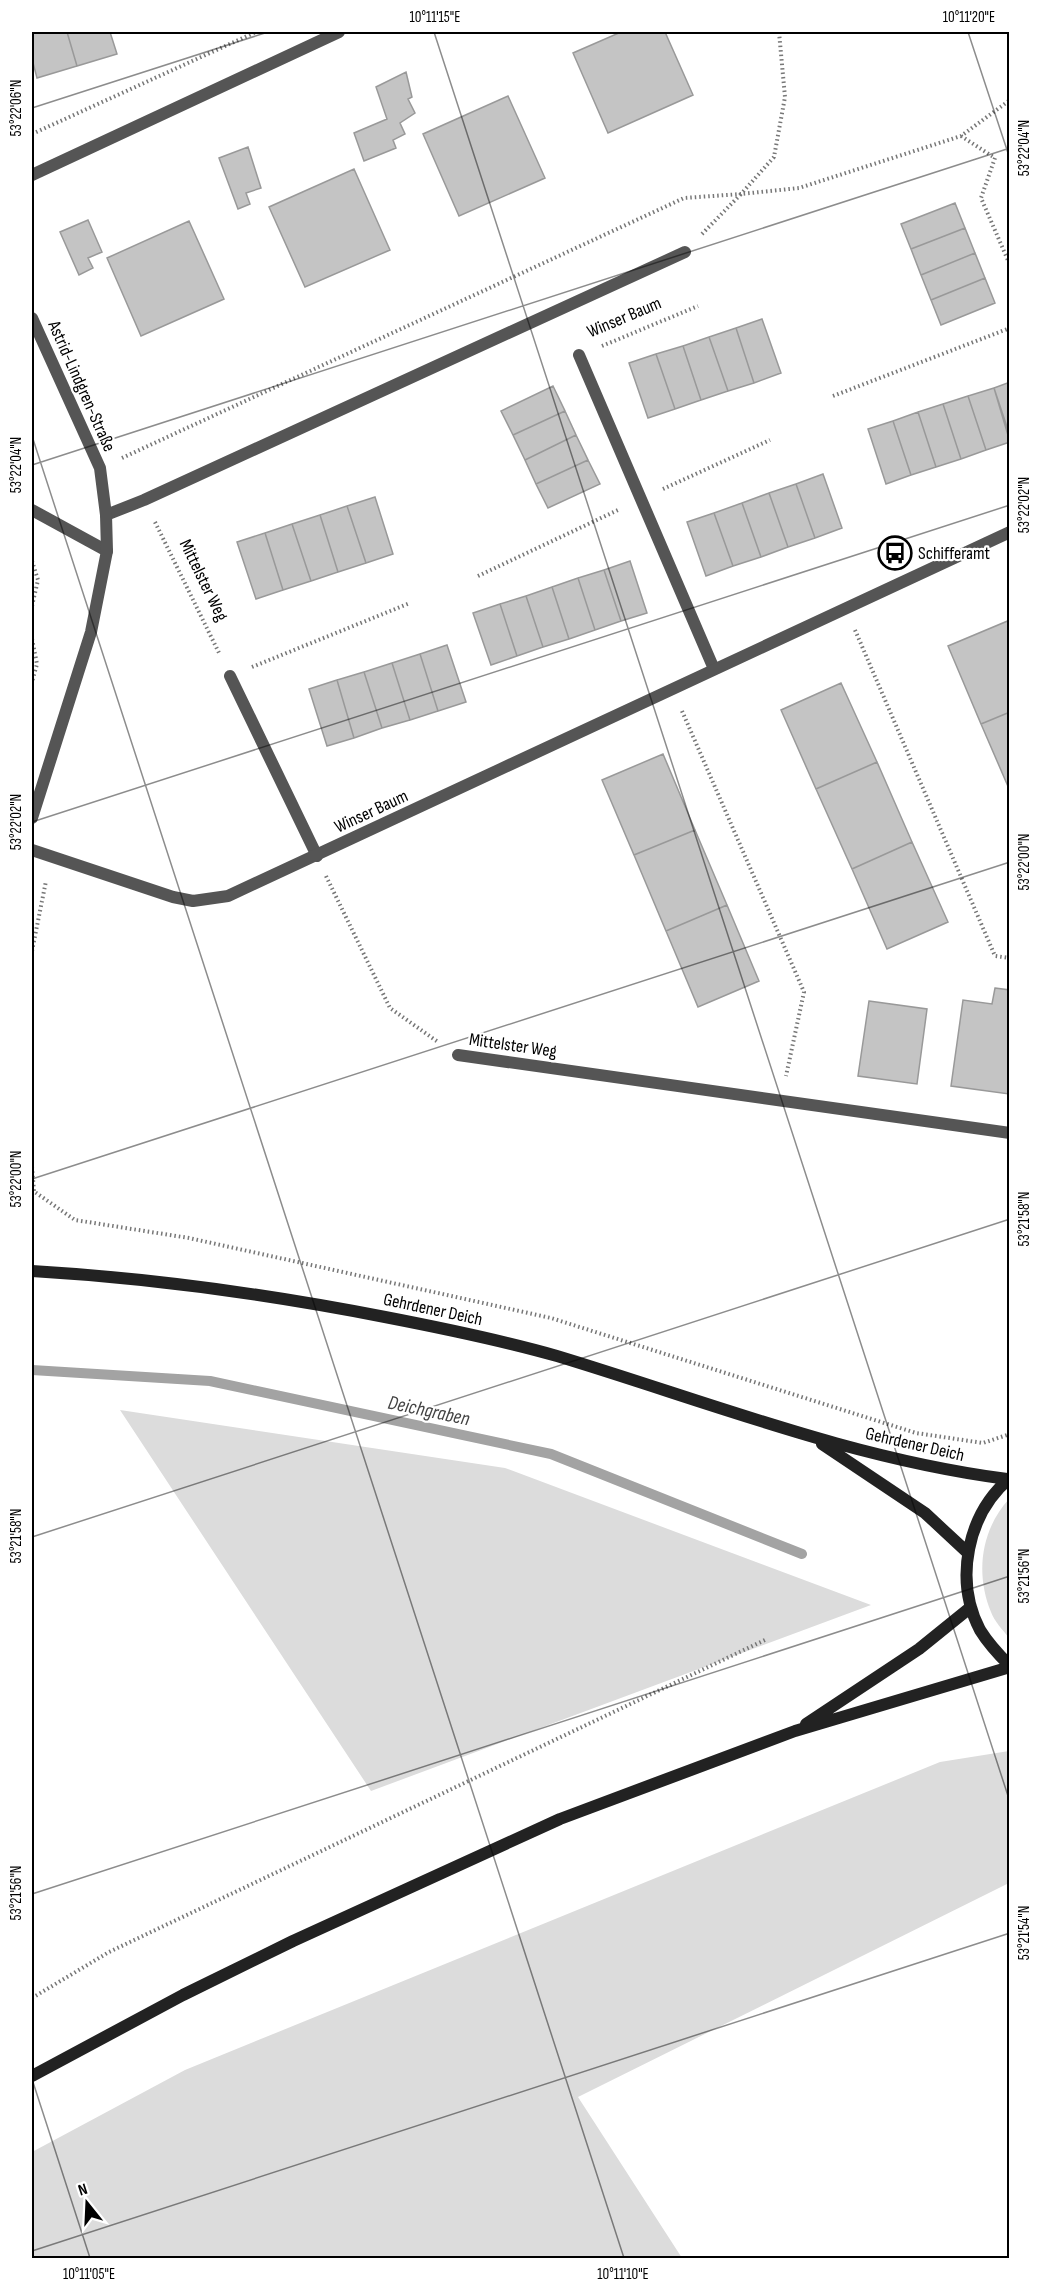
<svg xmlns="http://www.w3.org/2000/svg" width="1041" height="2290" font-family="'Sofia Sans Condensed',sans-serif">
	<rect width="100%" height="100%" fill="#fff"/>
	<path fill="#dcdcdc" d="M120,1410L505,1468L871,1605L371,1791Z
		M1009,1499V1638C1003,1630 994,1621 991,1612C975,1573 981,1530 1009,1499Z
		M1009,1751V1883L578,2097L682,2258H32V2152L185,2070L940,1762Z"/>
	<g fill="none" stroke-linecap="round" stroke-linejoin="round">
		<path stroke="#a3a3a3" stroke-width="10" d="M32,1370L210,1381L551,1454L802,1554"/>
	</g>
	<path fill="#c4c4c4" stroke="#999" stroke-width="1.5" d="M32,32H67L77,66L37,78L32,59Z
		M67,32H110L117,54L77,66Z
		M621,32H665L693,95L608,133L573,53Z
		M406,72L412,97L408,99L415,113L400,123L405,134L393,140L396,148L364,161L354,133L387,119L376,87Z
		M508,96L545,178L459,216L423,134Z
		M248,147L261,188L246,193L250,204L238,209L219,158Z
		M354,169L390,250L305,287L269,207Z
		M955,203L965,228L911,249L901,224Z
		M88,220L102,252L88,258L93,268L79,275L60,232Z
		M189,221L224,299L141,336L107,258Z
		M965,228L975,253L921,275L911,249Z
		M975,253L985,278L931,300L921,275Z
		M985,278L995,303L941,325L931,300Z
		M762,319L781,373L754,383L736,328Z
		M736,328L754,383L728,391L709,337Z
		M709,337L728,391L701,400L683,346Z
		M683,346L701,400L675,409L656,354Z
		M656,354L675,409L648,418L629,363Z
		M1010,382V436L994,388Z
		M553,386L565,411L513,435L501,411Z
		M994,388L1010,442L986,450L968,396Z
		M968,396L986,450L961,459L943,404Z
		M943,404L961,459L936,467L918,412Z
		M565,411L576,435L525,460L513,435Z
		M918,412L936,467L911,475L893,421Z
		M893,421L911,475L886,484L868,429Z
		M576,435L588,460L536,484L525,460Z
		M588,460L600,484L548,508L536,484Z
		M823,474L842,528L815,538L796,484Z
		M796,484L815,538L788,547L769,493Z
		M769,493L788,547L761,557L742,503Z
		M375,497L393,554L366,563L347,506Z
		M742,503L761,557L733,566L714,513Z
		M347,506L366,563L338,572L320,515Z
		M714,513L733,566L706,576L687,522Z
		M320,515L338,572L311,581L292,524Z
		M292,524L311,581L283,590L265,533Z
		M265,533L283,590L256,599L237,542Z
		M630,561L647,613L621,621L604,570Z
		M604,570L621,621L595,630L578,578Z
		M578,578L595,630L569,639L552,587Z
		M552,587L569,639L543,647L526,596Z
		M526,596L543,647L517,656L500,604Z
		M500,604L517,656L491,665L473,613Z
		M1010,620V712L981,724L948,646Z
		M447,645L466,702L438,711L420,654Z
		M420,654L438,711L410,720L392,663Z
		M392,663L410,720L382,728L364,672Z
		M364,672L382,728L354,738L337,680Z
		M337,680L354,738L327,746L309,689Z
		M841,683L877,762L816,789L781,710Z
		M1010,712V791L981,724Z
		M663,754L695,830L634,855L602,780Z
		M877,762L912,842L852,869L816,789Z
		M695,830L727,905L666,931L634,855Z
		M912,842L948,922L887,949L852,869Z
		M727,905L759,981L698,1007L666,931Z
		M995,988L1010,990L1009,1094L951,1086L963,1000L992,1004Z
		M869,1001L927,1009L917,1084L858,1076Z"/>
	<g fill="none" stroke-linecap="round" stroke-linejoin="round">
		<path stroke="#777" stroke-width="4" stroke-dasharray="1.5 3" stroke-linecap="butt" d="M32,134L256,32
			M961,136L995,158L981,198L1010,265
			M702,234L741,194L799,188L961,136L1010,100
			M602,346L698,306
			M833,396L1010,328
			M122,458L684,198L741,194L774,157L785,97L779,32
			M663,489L770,440
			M155,522L220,655
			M32,561L38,580L32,606
			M478,576L618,510
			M855,630L995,956L1010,958
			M32,639L37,664L32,682
			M252,667L410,603
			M682,711L804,992L786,1076
			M326,876L390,1008L438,1042
			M32,951L46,881
			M32,1167L34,1191
			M32,1190L75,1220L189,1238L551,1318L916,1433L983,1443L1010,1434
			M32,1998L109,1952L767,1639"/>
		<path stroke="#555" stroke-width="12" d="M579,355L714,669
			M32,510L107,551
			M106,515L144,500L685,252
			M230,676L317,856"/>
		<path stroke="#555" stroke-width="12" d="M32,175L339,32
			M32,318L100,468L106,515L107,551L91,632L32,818
			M32,850L173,897L193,901L228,896L1010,532
			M458,1055L1010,1133"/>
		<path stroke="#222" stroke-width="12" d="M32,1271C152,1278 267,1294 385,1317C442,1328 501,1340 557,1356C706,1401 851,1459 1007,1479
			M822,1444L925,1513L967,1552
			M1010,1478C967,1514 954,1580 980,1630C988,1643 999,1655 1010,1666
			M806,1724L919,1649L971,1607
			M32,2076L183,1995L293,1941L560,1819L795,1731L1010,1667"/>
	</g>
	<path fill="none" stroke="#000" stroke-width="1.5" stroke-opacity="0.45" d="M434,32L1010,1802M968,32L1010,159M32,108L268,32M32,436L624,2258M32,465L1010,148M32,822L1010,505M32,1179L1010,862M32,1537L1010,1219M32,1894L1010,1576M32,2079L90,2258M32,2251L1010,1933"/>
	<defs>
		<g id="bus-ring" transform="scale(1.725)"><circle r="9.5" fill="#fff" stroke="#000" stroke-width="1.5"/><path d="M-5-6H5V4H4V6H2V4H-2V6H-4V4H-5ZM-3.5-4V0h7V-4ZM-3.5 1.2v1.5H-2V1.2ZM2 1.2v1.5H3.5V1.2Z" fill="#000"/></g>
	</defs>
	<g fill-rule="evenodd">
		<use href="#bus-ring" x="895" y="553"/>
	</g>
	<g text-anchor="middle" stroke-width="4.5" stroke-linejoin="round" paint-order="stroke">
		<g font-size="18" fill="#000" stroke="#fff">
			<text transform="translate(624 317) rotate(-23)" y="6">Winser Baum</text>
			<text transform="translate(82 386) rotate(66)" y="6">Astrid-Lindgren-Straße</text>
			<text transform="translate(204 580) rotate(64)" y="6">Mittelster Weg</text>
			<text transform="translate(371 811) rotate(-25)" y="6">Winser Baum</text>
			<text transform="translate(513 1045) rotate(8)" y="6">Mittelster Weg</text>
			<text transform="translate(433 1309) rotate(12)" y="6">Gehrdener Deich</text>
			<text transform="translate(915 1444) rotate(13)" y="6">Gehrdener Deich</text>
		</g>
		<g font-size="18" fill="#000" stroke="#fff" text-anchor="start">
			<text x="918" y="559">Schifferamt</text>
		</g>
		<g font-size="20" font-style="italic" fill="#444" stroke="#fff">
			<text transform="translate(429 1410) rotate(12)" y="7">Deichgraben</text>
		</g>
	</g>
	<rect width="1041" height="2290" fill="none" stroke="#ffffff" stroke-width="66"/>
	<g transform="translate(87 2203) rotate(342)" stroke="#ffffff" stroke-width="4.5" paint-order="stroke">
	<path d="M0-4.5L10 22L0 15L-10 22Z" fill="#000000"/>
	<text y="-9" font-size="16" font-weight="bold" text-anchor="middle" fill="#000000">N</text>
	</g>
	<rect x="33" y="33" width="975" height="2224" fill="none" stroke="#000" stroke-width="2"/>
	<g font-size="15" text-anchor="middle" fill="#000">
		<text x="435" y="22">10°11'15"E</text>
		<text x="969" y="22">10°11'20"E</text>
		<text transform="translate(16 108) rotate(-90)" y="5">53°22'06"N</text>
		<text transform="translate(1024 148) rotate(-90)" y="5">53°22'04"N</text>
		<text transform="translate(16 465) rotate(-90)" y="5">53°22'04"N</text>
		<text transform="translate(1024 505) rotate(-90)" y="5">53°22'02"N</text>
		<text transform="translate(16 822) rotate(-90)" y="5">53°22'02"N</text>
		<text transform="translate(1024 862) rotate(-90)" y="5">53°22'00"N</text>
		<text transform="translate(16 1179) rotate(-90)" y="5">53°22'00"N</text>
		<text transform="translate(1024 1219) rotate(-90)" y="5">53°21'58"N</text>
		<text transform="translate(16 1536) rotate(-90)" y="5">53°21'58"N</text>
		<text transform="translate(1024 1576) rotate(-90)" y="5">53°21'56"N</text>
		<text transform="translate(16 1893) rotate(-90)" y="5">53°21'56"N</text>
		<text transform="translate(1024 1933) rotate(-90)" y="5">53°21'54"N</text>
		<text x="89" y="2279">10°11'05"E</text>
		<text x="623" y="2279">10°11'10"E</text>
	</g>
</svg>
